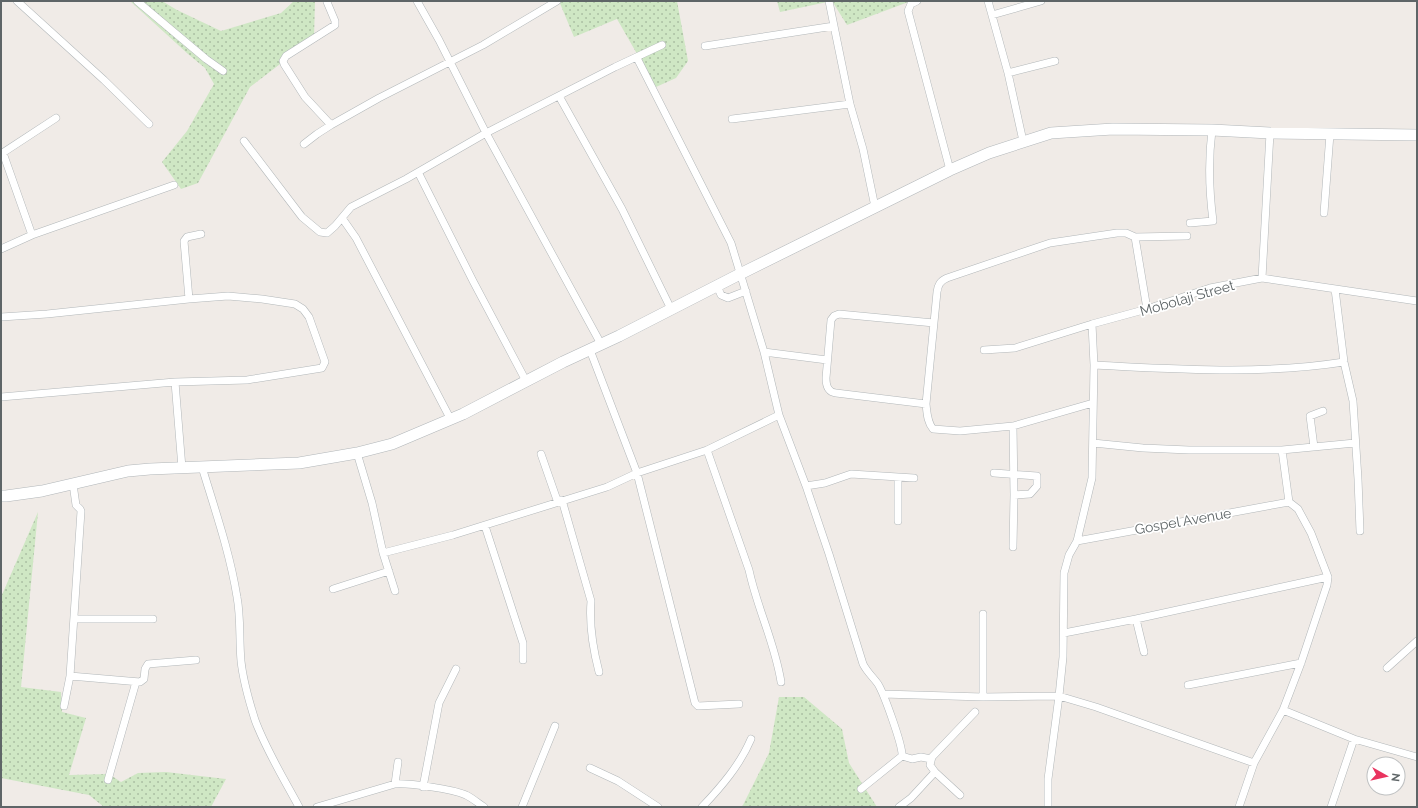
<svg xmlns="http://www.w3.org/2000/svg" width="1418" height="808" font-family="Raleway,sans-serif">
	<defs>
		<pattern id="grass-dots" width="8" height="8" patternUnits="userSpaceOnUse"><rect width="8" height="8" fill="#cfe7c4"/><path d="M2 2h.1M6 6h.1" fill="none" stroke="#abbfa3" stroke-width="1.8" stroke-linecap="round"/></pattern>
	</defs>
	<rect width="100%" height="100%" fill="#f0ebe7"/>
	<path fill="url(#grass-dots)" d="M130,1H162L177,10L221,31L281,13L294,1H315L314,38L250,87L198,183L181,189L162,162L187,131L214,84L205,68L188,54Z
		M559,1H677L688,61L676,78L656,87L617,19L574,37Z
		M777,1H911L847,25L832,1L780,12Z
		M38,512L21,687L61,692L62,712L86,718L69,775L109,774L121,782L138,773L166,772L226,779L211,807H104L89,795L1,778V597Z
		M779,697H804L842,729L849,763L877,807H742L769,753Z"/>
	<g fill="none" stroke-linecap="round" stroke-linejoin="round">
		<g stroke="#b2b7b9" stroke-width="8">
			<path id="street" d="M17,1L104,80L149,124
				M137,1L206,59L223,71
				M417,1L439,40L486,133L601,344
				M829,1L834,26
				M917,1L911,4L908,11L950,170
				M988,1L1008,73L1023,141
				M992,15L1041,1
				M705,46L834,26L850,104L863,149L875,207
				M637,58L731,243L764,352L779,415L806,486L829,554L863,664C867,672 873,677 878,684C884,694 903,746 902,756L861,789
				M1008,73L1055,61
				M559,96L622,209L671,309
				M732,119L850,104
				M331,125L379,98L483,45L557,1
				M244,141L302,217L320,232L327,233L335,226L351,207L406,179L486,133L615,67L662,45
				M304,144L317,134L331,125L305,97L284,64L283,61L286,56L335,25V21L327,2
				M3,153L32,235
				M1,154L56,118
				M418,172L473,281L526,381
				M1324,213L1330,134
				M342,218L356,238L451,420
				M1190,223L1213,221C1209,190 1208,162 1212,130
				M1135,237L1147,309
				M1,249L32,235L174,185
				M1262,278L1270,133
				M717,286L721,295L728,298L746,291
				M1335,289L1344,362L1353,401L1358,479L1360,531
				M189,299L184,241L187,237L201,234
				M1,317L47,314L189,299L228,296L262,299L295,304L303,309L309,317L325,362L322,368L247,380L175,382L1,397
				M590,350L637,473L695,703L698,706L739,704
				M984,350L1015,348L1092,324L1147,309L1210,288L1262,278L1417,301
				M764,352L827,360
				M1094,365C1177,369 1261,375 1344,362
				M175,382L182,468
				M1093,403L1013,426L960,431L933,429C927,422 927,412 926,404L937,292C938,285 940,281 947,278L1050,243L1117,233H1126L1135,237L1187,236
				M926,404L836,393C828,392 826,386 826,378L831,320L834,316L839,314L934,323
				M1093,443L1143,448L1189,450H1282L1355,443
				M1314,447L1310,416L1323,411
				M707,450L749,570C757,608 775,643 781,682
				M357,453L372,503L383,553L395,591
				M541,454L557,500H562L591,601C589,625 593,649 599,672
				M202,467C215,510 230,553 237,597C241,618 239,639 241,661C243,680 249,701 255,720C266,750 284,779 299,807
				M994,473L1037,476V486L1030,494L1014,495
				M898,477V521
				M806,486L825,483L851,474L914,478
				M485,526L523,643V660
				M1077,541L1289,502
				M1013,547L1014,495L1013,426
				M383,553L453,535L607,487L637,473L707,450L779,415
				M333,589L389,571
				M983,614V697
				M74,619H153
				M1136,619L1144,652
				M1064,633L1136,619L1328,577
				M1387,668L1417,641
				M70,676L140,682L144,679L145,669L148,664L196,660
				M1188,685L1301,663
				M883,694L983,697L1059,696L1096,707L1254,763
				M64,706L70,676L81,511L80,509L76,505L73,484
				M1283,710L1354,739L1417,757
				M902,756L912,759L921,757L931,759
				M590,768L618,781L658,807
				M935,772L960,795
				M108,780L136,682
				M395,784L398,762
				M423,787L439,703L456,669
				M317,807L395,784C410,783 452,789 466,795C472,798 478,803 484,807
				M522,807L555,726
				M702,807C721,787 740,765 751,739
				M899,807L911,798L935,772L930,765L932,757L975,712
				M1048,807V779L1059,696L1063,657L1064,573L1069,555L1077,541L1092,478L1094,365L1092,324
				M1239,807L1254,763L1283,710L1301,663L1327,585L1328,577L1311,533L1298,509L1289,502L1282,450
				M1331,807L1354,739"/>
		</g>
		<g stroke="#b1b6b9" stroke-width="12">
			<path id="secondary" d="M1,496H6L42,491L128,471L150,469L299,463L357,453L392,444L463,414L563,362L619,336L740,274L950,170L989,153L1051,133L1113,129L1212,130L1270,133L1417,135"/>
		</g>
		<use href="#street" stroke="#fff" stroke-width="7"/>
		<use href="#secondary" stroke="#fff" stroke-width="11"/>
	</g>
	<g text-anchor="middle" stroke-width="3.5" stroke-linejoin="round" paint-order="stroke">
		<g font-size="14" fill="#5e6567" stroke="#fff">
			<text transform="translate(1187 298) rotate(-16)" y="5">Mobolaji Street</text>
			<text transform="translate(1183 521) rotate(-10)" y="5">Gospel Avenue</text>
		</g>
	</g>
	<rect width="1418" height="808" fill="none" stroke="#5e6567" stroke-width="4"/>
	<g transform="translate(1386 776) rotate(98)"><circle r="19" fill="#ffffff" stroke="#bfc1c2"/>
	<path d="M0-3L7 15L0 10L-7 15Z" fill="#e9345f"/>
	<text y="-6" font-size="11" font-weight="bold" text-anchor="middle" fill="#5e6567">N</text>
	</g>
</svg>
